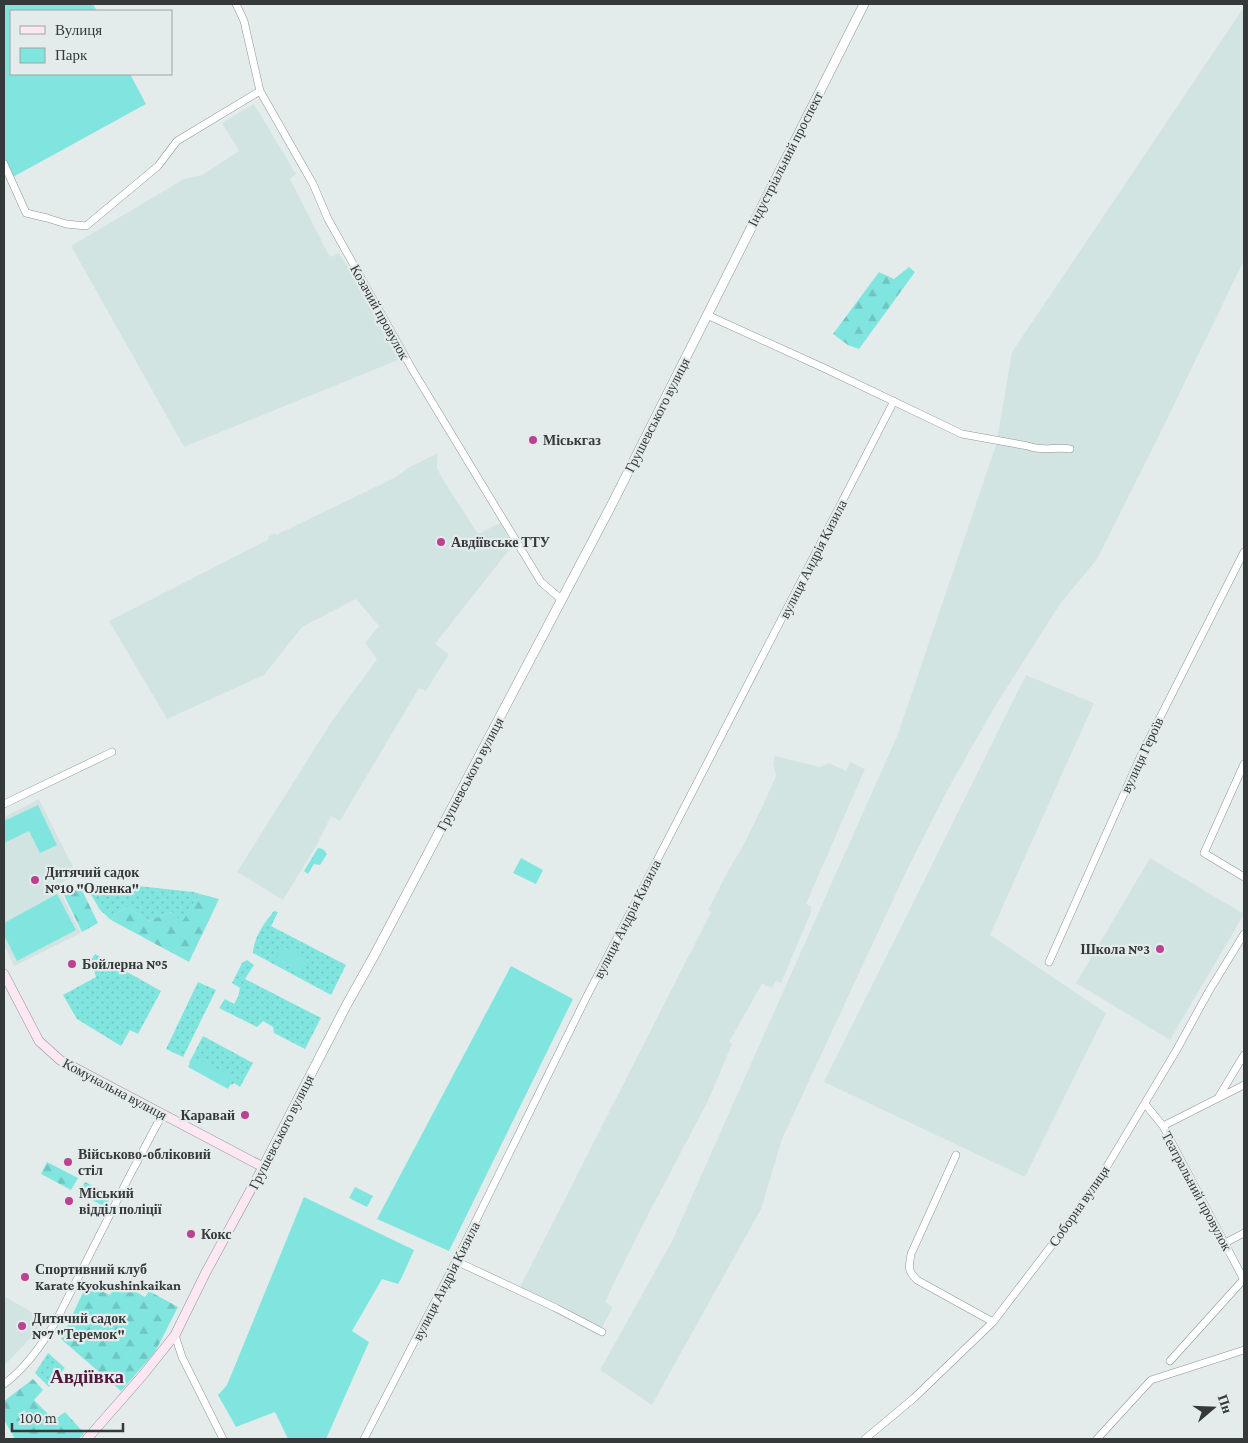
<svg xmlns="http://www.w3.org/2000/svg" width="1248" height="1443" font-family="'Crimson Pro',serif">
	<defs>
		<pattern id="grass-dots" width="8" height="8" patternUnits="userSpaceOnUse" patternTransform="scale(1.25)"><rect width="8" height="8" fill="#80e5df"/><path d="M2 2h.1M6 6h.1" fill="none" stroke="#6fc5c0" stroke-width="1.8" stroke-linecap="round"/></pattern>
		<pattern id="forest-firs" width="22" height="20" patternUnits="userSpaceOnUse" patternTransform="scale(1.25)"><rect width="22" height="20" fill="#80e5df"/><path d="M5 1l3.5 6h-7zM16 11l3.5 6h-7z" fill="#6fc5c0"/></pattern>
	</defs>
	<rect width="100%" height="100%" fill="#e4eceb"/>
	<path fill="#d2e4e2" d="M1244,7V260L1156,442L1097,559L1060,604L994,708L947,791L905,874L782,1139L761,1209L652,1405L600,1370L672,1241L898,734L996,445L1012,352Z
		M254,104L296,174L290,179L330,257L339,253L403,358L184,447L71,246L184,179L202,175L239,151L222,123Z
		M438,453L437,468L442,478L478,534L500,523L513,545L435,644L449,654L426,691L419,688L340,821L331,816L316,846L283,900L237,872L332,721L377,659L365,643L379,626L356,599L302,627L264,675L167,719L109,621L269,539L268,537L275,533L276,535L394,478L408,468Z
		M1026,675L1094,703L990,935L1106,1013L1025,1177L824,1082Z
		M775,756L820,767L829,763L846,771L850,762L865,769L806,904L811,906V912L781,983L776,981L772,988L762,984L729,1042L732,1044L708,1101L638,1234L605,1302L613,1307L598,1335L517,1293L711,912L708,910L733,862L741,850L764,803L776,776L773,763Z
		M39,799L77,875L57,885L81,933L14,966L4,945V817Z
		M1150,858L1244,914L1170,1040L1076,983Z
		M4,1296L44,1319L35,1333L4,1366Z"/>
	<path fill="url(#grass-dots)" d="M119,884L194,892L200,894L182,923L172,912L148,921L128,907L115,914L111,920L100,910L89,891L96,887Z
		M274,911L278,912L271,926L346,965L331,995L253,953C254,937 264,923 274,911Z
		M95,954L161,991L138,1034L130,1030L121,1046L77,1019L63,995L96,977L91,960Z
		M247,960L254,965L245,979L321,1018L305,1049L274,1033L273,1027L263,1021L257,1027L219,1008L225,999L234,1004L238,997L240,988L232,983L242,963Z
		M198,982L216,990L183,1057L166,1049Z
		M203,1036L253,1063L240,1087L234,1083L232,1085L189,1063Z
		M48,1353L65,1368L49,1387L35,1373Z"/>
	<path fill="url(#forest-firs)" d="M909,267L915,272L859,349L848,345L833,334L879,272L894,279Z
		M318,848C323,848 325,851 327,854L320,865L314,864L308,874L304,871Z
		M69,885L72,892L81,888L98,923L82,932L61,889Z
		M200,894L219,899L189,962L111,920L115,914L128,907L148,921L172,912L182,922Z
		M47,1162L78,1178L71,1190L41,1174Z
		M85,1182L111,1195L105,1207L79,1193Z
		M118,1282L145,1297L149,1291L178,1307L155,1352L121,1391L61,1339L87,1284L110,1295Z
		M33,1379L43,1390L34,1400L54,1420L65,1412L84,1433L79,1439H15L4,1420V1401Z"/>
	<path fill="#80e5df" d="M4,4H93L97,11H11V74H130L146,104L13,177L4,157Z
		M38,805L57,845L40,853L29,831L4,843V821Z
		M521,858L543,870L536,884L513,873Z
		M57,894L76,930L17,961L4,935V923Z
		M283,946L307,958L300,972L276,960Z
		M511,966L573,999L449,1251L377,1219Z
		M194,1057L234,1078L228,1089L188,1067Z
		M355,1187L373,1196L367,1207L349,1198Z
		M304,1197L414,1250L402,1277L398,1284L382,1279L352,1331L369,1342L326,1439H288L275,1412L236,1427L218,1395L227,1385Z"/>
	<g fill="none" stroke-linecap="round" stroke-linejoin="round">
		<g stroke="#8e9594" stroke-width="8">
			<path id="minor" d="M236,4L244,21L260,91L313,184L328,219L412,369L541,582L562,600
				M4,164L26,213L47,218L66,224L86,226L158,166L177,141L260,91
				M707,315L826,369L962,434L1028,446C1042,452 1056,446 1070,449
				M1244,764L1204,853L1244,877
				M4,804L112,752
				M1049,962L1143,751L1244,552
				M1218,1098L1244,1055
				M1145,1104L1163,1126L1244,1280
				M1163,1126L1244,1085
				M956,1155L911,1254C909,1267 907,1270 917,1280L993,1322
				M1225,1243L1244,1233
				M456,1261L556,1308L602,1332
				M175,1335L182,1357L223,1439
				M1170,1361L1244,1279
				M4,1384C26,1368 42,1345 56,1321L130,1175L162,1115
				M364,1439L456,1261L586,998L894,401
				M865,1439L914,1398L993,1322L1058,1237L1097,1183L1176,1051L1209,991L1244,934
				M1097,1439L1151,1380L1244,1350"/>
		</g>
		<g stroke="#8e9594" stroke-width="10">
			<path id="tertiary" d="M263,1167L346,1006L375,954L611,506L864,4"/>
		</g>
		<g stroke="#8e9594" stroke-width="10">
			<path id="secondary" d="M4,974L39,1041L60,1060L263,1167L205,1274L175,1335L143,1375L87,1439"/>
		</g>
		<use href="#minor" stroke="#fff" stroke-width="7"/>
		<use href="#tertiary" stroke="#fff" stroke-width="9"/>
		<use href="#secondary" stroke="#fce7f2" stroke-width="9"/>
	</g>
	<g fill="#bd4190" stroke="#e4eceb" stroke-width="2">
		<circle cx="533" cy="440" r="5"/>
		<circle cx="441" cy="542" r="5"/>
		<circle cx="35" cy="880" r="5"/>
		<circle cx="1160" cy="949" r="5"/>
		<circle cx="72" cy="964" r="5"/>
		<circle cx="245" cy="1115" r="5"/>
		<circle cx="68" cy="1162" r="5"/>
		<circle cx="69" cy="1201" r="5"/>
		<circle cx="191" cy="1234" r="5"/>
		<circle cx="25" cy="1277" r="5"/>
		<circle cx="22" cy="1326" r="5"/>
	</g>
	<g text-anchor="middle" stroke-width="4.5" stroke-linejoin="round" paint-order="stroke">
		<g font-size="14" fill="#363939" stroke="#e4eceb">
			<text transform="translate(785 159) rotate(-63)" y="5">Індустріальний проспект</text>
			<text transform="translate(380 312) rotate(61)" y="5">Козачий провулок</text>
			<text transform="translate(657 415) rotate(-63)" y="5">Грушевського вулиця</text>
			<text transform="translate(813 559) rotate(-63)" y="5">вулиця Андрія Кизила</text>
			<text transform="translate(1142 755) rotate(-65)" y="5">вулиця Героїв</text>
			<text transform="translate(470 774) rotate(-62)" y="5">Грушевського вулиця</text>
			<text transform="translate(627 919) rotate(-63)" y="5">вулиця Андрія Кизила</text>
			<text transform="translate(115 1089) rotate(28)" y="5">Комунальна вулиця</text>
			<text transform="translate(281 1132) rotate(-63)" y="5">Грушевського вулиця</text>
			<text transform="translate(1197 1191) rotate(62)" y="5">Театральний провулок</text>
			<text transform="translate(1079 1206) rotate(-55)" y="5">Соборна вулиця</text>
			<text transform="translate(446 1281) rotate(-63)" y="5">вулиця Андрія Кизила</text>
		</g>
		<g font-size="14" font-weight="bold" fill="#363939" stroke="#e4eceb" text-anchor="start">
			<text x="543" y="445">Міськгаз</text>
			<text x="451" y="547">Авдіївське ТТУ</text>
			<text x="45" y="877">Дитячий садок<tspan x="45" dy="16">№10 "Оленка"</tspan></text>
			<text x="1150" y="954" text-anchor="end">Школа №3</text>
			<text x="82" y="969">Бойлерна №5</text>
			<text x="235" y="1120" text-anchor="end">Каравай</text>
			<text x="78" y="1159">Військово-обліковий<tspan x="78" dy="16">стіл</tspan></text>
			<text x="79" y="1198">Міський<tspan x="79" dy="16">відділ поліції</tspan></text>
			<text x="201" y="1239">Кокс</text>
			<text x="35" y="1274">Спортивний клуб<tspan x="35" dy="16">Karate Kyokushinkaikan</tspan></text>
			<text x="32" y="1323">Дитячий садок<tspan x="32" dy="16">№7 "Теремок"</tspan></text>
		</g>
		<g font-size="19" font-weight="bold" fill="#52163d" stroke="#e4eceb">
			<text x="87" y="1383">Авдіївка</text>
		</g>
	</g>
	<rect width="1248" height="1443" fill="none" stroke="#363939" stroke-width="10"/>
	<rect x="10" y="10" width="162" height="65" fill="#e4eceb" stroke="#9ea4a4"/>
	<rect x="20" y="26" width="25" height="8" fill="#fce7f2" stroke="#9ea4a4"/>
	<text x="55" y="35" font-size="15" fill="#363939">Вулиця</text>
	<rect x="20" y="48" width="25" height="15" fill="#80e5df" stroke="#9ea4a4"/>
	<text x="55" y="60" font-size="15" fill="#363939">Парк</text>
	<g transform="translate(1213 1408) rotate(71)" stroke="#e4eceb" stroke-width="4" paint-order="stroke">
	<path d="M0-4L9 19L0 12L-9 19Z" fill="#363939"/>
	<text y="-8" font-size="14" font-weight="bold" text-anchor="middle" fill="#363939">Пн</text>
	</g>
	<path d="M12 1423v8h111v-8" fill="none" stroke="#363939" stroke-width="2.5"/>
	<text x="20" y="1423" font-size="15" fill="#363939" stroke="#e4eceb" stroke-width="4" paint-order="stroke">100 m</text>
</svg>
